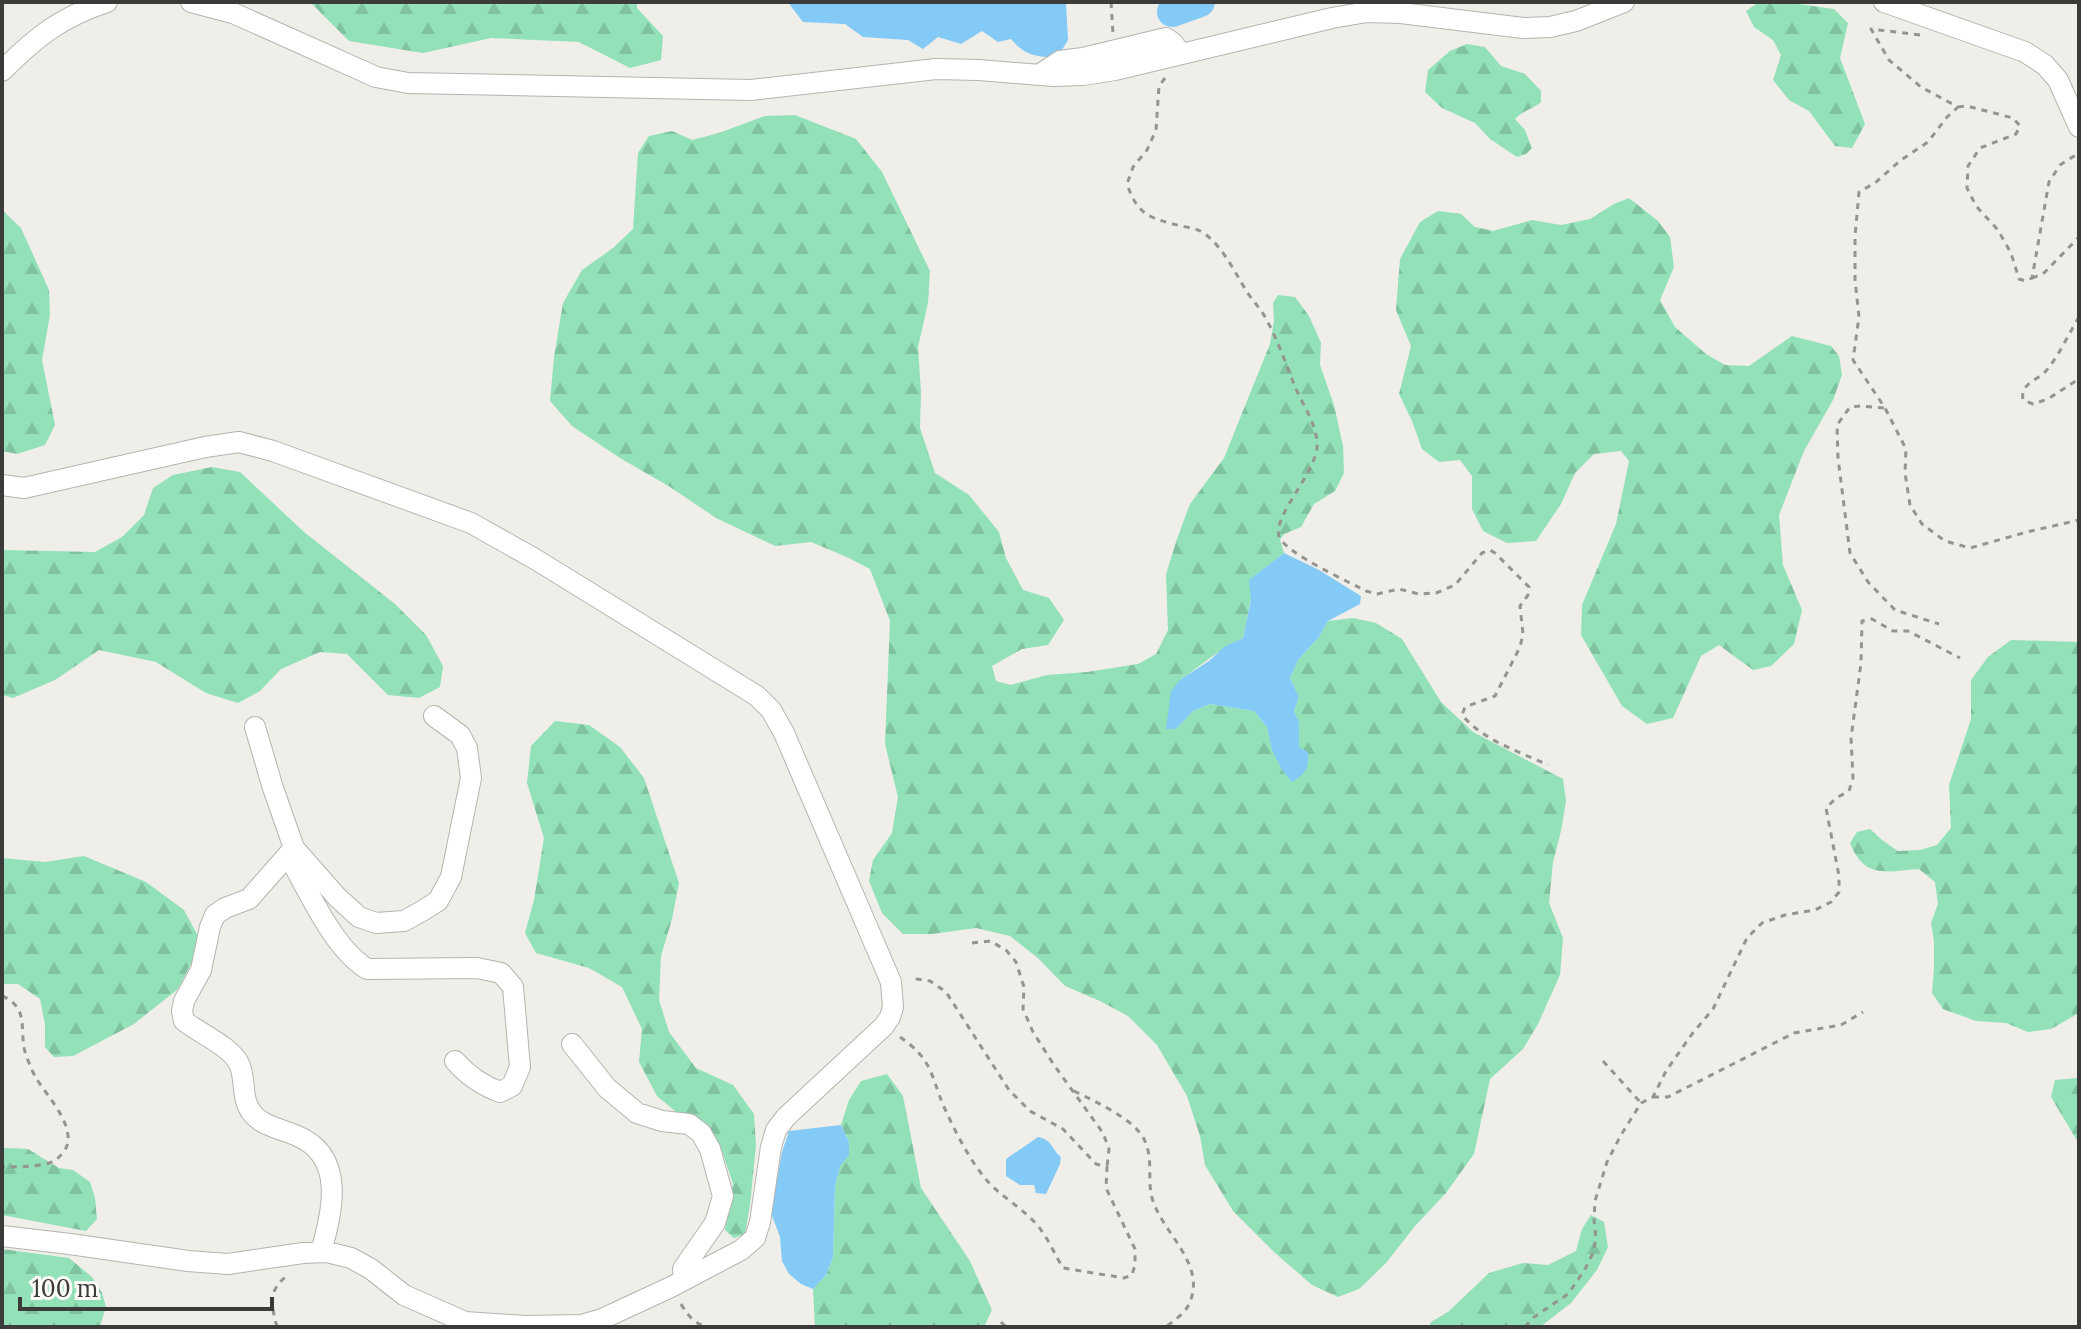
<svg xmlns="http://www.w3.org/2000/svg" width="2081" height="1329" font-family="Lora,serif">
	<defs>
		<pattern id="forest-firs" width="22" height="20" patternUnits="userSpaceOnUse" patternTransform="scale(2)"><rect width="22" height="20" fill="#92e1b8"/><path d="M5 1l3.5 6h-7zM16 11l3.5 6h-7z" fill="#7fc29f"/></pattern>
	</defs>
	<rect width="100%" height="100%" fill="#efeee9"/>
	<path fill="url(#forest-firs)" d="M310,2H637V8L663,36L661,60L630,68L579,42L491,38L423,53L349,41Z
		M1759,2L1791,3L1834,9L1848,23L1840,58L1865,124L1852,148L1835,146L1809,111L1789,100L1773,80L1781,55L1773,40L1754,27L1746,11Z
		M1467,44L1485,47L1501,66L1525,74L1541,91V102C1532,110 1523,110 1515,119L1525,130L1532,148L1526,154L1517,157L1490,139L1475,123L1442,108L1425,92L1428,70L1450,51Z
		M795,115L856,139L882,172L930,271L928,303L918,347L921,392L920,428L935,473L969,495L999,532L1006,558L1023,590L1049,598L1064,620L1048,645L1022,649L992,666L996,681L1011,685L1047,675L1087,672L1138,664L1156,654L1168,630L1166,574L1177,539L1190,504L1224,458L1270,344L1274,321L1273,303L1278,295L1295,297L1309,316L1321,343L1320,365L1334,405L1343,446L1344,473L1335,491L1314,504L1301,527L1284,534L1280,540L1284,553L1250,580L1251,598L1243,638C1220,648 1202,665 1181,679L1176,729L1193,711L1210,704L1254,711L1267,727L1272,750L1299,747V722L1294,711L1299,697L1290,678L1298,660L1319,637L1328,621L1353,618L1376,623L1402,639L1441,702L1473,732L1563,779L1566,801L1561,831L1553,862L1549,903L1563,938L1560,975L1538,1024L1523,1049L1490,1079L1474,1154L1446,1193L1415,1226L1386,1263L1359,1289L1338,1297L1312,1285L1274,1252L1233,1211L1205,1165L1200,1136L1187,1096L1157,1045L1128,1016L1100,1001L1065,986L1039,959L1010,936L976,928L932,934H903L882,913L869,881L873,860L892,833L898,797L885,744L890,621L870,569L849,558L811,542L775,546L716,518L670,487L620,458L572,426L550,401L554,357L563,303L582,270L613,248L633,229L638,153L649,136L672,131L692,140L719,133L765,116Z
		M1629,198L1658,221L1670,237L1674,267L1660,300L1675,327L1706,354L1725,365L1749,366L1792,336L1831,346L1839,356L1842,375L1833,400L1804,451L1779,515L1783,565L1802,610L1794,644L1771,666L1753,670L1719,645L1701,656L1673,718L1647,724L1622,706L1581,635L1582,605L1616,524L1629,461L1621,451L1594,454L1575,473L1561,504L1536,541L1507,543L1483,531L1472,509V476L1460,460L1439,462L1422,449L1412,421L1399,394L1411,346L1396,310L1400,259L1420,222L1438,211L1461,214L1475,227L1493,231L1532,220L1561,225L1590,219L1614,204Z
		M2,210L21,228L49,290L50,315L42,360L55,425L45,445L17,454L2,451Z
		M212,467L240,472L304,532L395,604L426,635L443,666L440,687L419,698L388,695L347,654L320,652L281,669L260,691L238,703L206,693L156,662L99,650L55,680L13,698L2,695V550L95,552L122,537L144,515L153,488L173,475Z
		M2011,640L2079,642V1013L2051,1029L2028,1032L2006,1023L1976,1021L1943,1009L1932,993L1934,969V941L1931,923L1938,904L1935,882L1919,869C1886,871 1865,880 1850,843L1857,832L1870,829L1882,840L1898,851L1920,850L1937,845L1951,828L1949,785L1971,719V680L1988,657Z
		M555,721L589,725L620,747L644,778L679,883L672,919L661,956L659,1000L669,1032L696,1068L733,1085L754,1114L756,1145L750,1205L745,1234L734,1238L725,1230L733,1184L720,1145L702,1123L682,1117L657,1096L639,1062L642,1029L622,987L589,968L536,953L525,933L534,900L544,838L527,783L531,746Z
		M84,856L146,882L184,910L198,936L194,958L178,989L134,1024L73,1056L54,1057L45,1047V1024L40,999L18,984H2V858L45,862Z
		M887,1074L903,1096L921,1188L970,1261L992,1310L984,1327H815L813,1289L826,1275L833,1257L835,1187L840,1166L849,1142L841,1125L849,1100L861,1081Z
		M2077,1078L2079,1080V1144L2051,1097L2055,1080Z
		M7,1148L28,1149L59,1168L73,1170L90,1182L95,1198L97,1219L86,1231L2,1215V1149Z
		M1591,1215L1604,1222L1608,1247L1597,1270L1571,1303L1540,1327H1429L1431,1322L1448,1312L1489,1273L1523,1263L1548,1265L1576,1251L1582,1229Z
		M2,1249L69,1258L92,1277L102,1293L106,1307L100,1326L2,1327Z"/>
	<path fill="#84caf6" d="M790,2H1066L1068,40L1057,58C1035,56 1025,56 1011,39L998,42L982,31L961,44L938,37L923,49L908,40L863,37L845,24L803,22L790,5Z
		M1284,553L1319,570L1361,596L1360,604L1328,621L1319,637L1298,660L1290,678L1299,697L1294,711L1299,722V747L1308,752C1309,768 1306,774 1292,782L1282,770L1272,750L1267,727L1254,711L1210,704L1193,711L1176,729H1166L1171,691L1181,679L1209,661L1224,647L1243,638L1251,599L1249,580Z
		M841,1125L849,1142V1155L840,1166L835,1187L833,1257L826,1275L813,1289L801,1284L789,1274L782,1261L780,1237L771,1213L782,1152L789,1131Z
		M1038,1137C1052,1139 1052,1150 1061,1157L1060,1164L1046,1194L1036,1193L1034,1185H1020L1006,1176V1159Z"/>
	<g fill="none" stroke-linecap="round" stroke-linejoin="round">
		<path stroke="#84caf6" stroke-width="30" d="M1172,12L1200,2"/>
		<g stroke="#b5b4af" stroke-width="22">
			<path id="street" d="M191,2L233,13L376,77L408,83L751,90L936,69L979,70L1053,76L1083,75L1115,70L1332,18L1367,12L1401,13L1523,28L1550,27L1576,21L1624,2
				M1884,2L2025,52L2045,65L2058,80L2079,127
				M2,71C36,37 61,17 107,2
				M1039,75L1060,61L1083,58L1166,38L1173,43L1181,54
				M2,485L24,488L205,447L239,442L273,451L471,523L535,559L757,696L771,710L784,733L891,982L893,1007L890,1017L884,1026L786,1117L776,1130L771,1147L760,1222L755,1238L741,1250L671,1287L602,1319L581,1325L525,1326L465,1322L404,1295L371,1269L351,1258L327,1252L303,1253L228,1264L188,1261L70,1244L2,1236
				M255,727L273,788L294,848L337,897L359,917L376,923L404,921L422,911L438,901L451,877L471,778L467,748L460,735L434,716
				M294,848L249,899L225,908L215,915L210,927L201,970L184,1001L182,1011L184,1021C199,1033 234,1048 240,1066C246,1082 241,1099 252,1113C262,1126 281,1129 295,1135C347,1155 332,1212 321,1252
				M288,855C308,890 333,948 367,969L477,968L501,973L513,987L520,1067L512,1086L500,1092C481,1085 468,1076 455,1061
				M572,1044L607,1088L637,1113L662,1121L689,1124L701,1133L710,1149L723,1196L715,1223L683,1269L684,1280"/>
		</g>
		<path stroke="#949490" stroke-width="3" stroke-dasharray="6 6" stroke-linecap="butt" d="M1111,2L1113,34
			M1920,35L1871,29L1889,60L1921,87L1958,107L1947,117L1928,142L1901,160L1875,183L1859,192L1855,237V280L1859,317L1853,360L1885,408L1906,449L1905,473L1910,505L1922,524L1945,541L1970,548L2027,532L2079,520
			M1165,78L1159,86L1156,130L1147,150L1133,167L1127,184C1138,216 1150,218 1181,226C1186,227 1193,228 1198,230C1220,240 1235,273 1247,292C1253,301 1260,308 1265,317C1277,338 1285,362 1294,384C1302,404 1318,426 1317,447C1315,474 1273,516 1279,536C1283,552 1349,582 1366,591L1377,594L1399,589L1419,594L1436,593L1455,585L1482,553L1490,550L1495,553L1529,587L1528,595L1520,606L1523,634L1520,647L1495,696L1465,707L1462,715C1484,741 1518,751 1548,765
			M1958,107L1967,106L2013,118L2020,126L2016,134L1980,148L1968,166L1967,188L1976,206L1998,230L2011,253L2019,279L2026,281L2032,278L2049,182L2060,165L2079,153
			M2032,278L2043,274L2079,237
			M2079,317C2068,335 2059,356 2045,372C2036,381 2020,384 2023,400L2033,404L2048,399L2079,379
			M1884,408L1861,406L1850,407L1837,425L1838,458L1850,553L1868,582L1895,610L1939,624
			M972,943L990,941L1006,950L1016,962L1024,987L1023,1009L1033,1032L1054,1065L1103,1133L1109,1149L1107,1167
			M2,996C31,1008 18,1032 26,1055C29,1063 32,1071 36,1078C47,1096 78,1128 65,1150C59,1159 51,1164 40,1165C27,1167 14,1167 2,1167
			M900,1037C933,1060 930,1074 944,1107C955,1131 968,1157 984,1177C999,1196 1022,1207 1038,1226C1048,1238 1055,1255 1063,1268L1124,1278L1132,1275L1135,1265V1249L1106,1188L1107,1167L1096,1164L1063,1129L1030,1111L1009,1090L946,992L930,981L910,978
			M1603,1061L1641,1103
			M1074,1091C1094,1101 1134,1119 1144,1139C1153,1158 1148,1175 1151,1194C1159,1232 1210,1264 1188,1306C1184,1314 1173,1321 1166,1327
			M1653,1097H1668L1794,1033L1841,1025L1863,1012
			M681,1304C688,1316 694,1323 707,1327
			M1001,1322L1006,1327
			M277,1327C271,1303 267,1291 289,1274
			M1525,1327L1534,1317L1568,1294L1584,1271L1593,1253L1596,1238L1594,1220L1595,1201L1607,1162L1621,1135L1641,1103L1653,1097L1666,1071L1692,1034L1713,1009L1747,938L1762,923L1785,915L1815,910L1831,902L1839,892V876L1826,808L1836,798L1849,791L1853,778L1851,738L1861,663L1862,621L1872,619L1893,631H1908L1960,658"/>
		<use href="#street" stroke="#fff" stroke-width="20"/>
	</g>
	<rect width="2081" height="1329" fill="none" stroke="#3b3b39" stroke-width="8"/>
	<path d="M20 1297v12h252v-12" fill="none" stroke="#3b3b39" stroke-width="4"/>
	<text x="32" y="1297" font-size="24" fill="#3b3b39" stroke="#fdfbf7" stroke-width="6" paint-order="stroke">100 m</text>
</svg>
